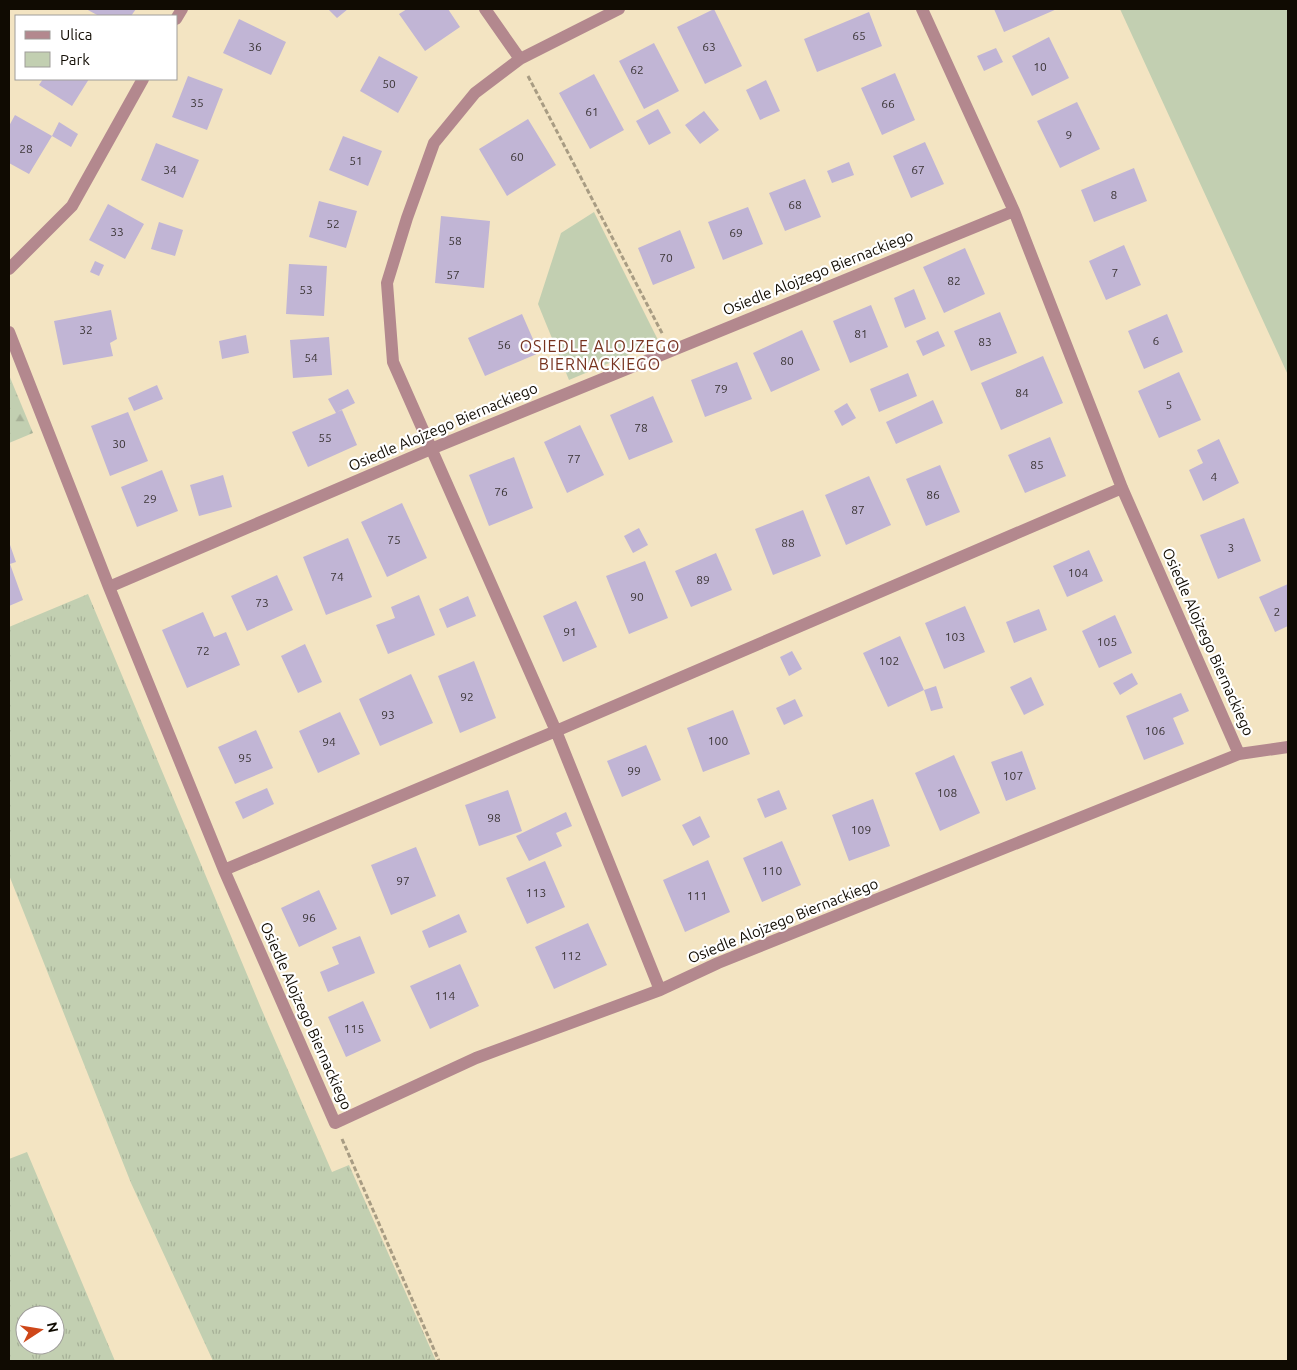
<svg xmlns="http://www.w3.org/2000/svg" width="1297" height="1370" font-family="Ubuntu,sans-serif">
	<defs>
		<pattern id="grass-tufts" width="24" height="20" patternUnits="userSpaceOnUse" patternTransform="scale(1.25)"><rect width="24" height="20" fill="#c2cfb1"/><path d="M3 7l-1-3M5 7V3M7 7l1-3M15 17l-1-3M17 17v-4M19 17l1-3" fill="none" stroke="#a6b097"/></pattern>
		<pattern id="forest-firs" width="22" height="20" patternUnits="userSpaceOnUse" patternTransform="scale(1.25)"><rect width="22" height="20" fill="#c2cfb1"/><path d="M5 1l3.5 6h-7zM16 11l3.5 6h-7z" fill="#a6b097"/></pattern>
	</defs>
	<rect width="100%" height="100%" fill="#f3e4c2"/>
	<path fill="url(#grass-tufts)" fill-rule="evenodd" d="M88,594L261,1008L332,1172L349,1165L436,1361H213L131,1183L9,875V627Z
		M27,1152L115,1361H9V1159ZM25,1315H55V1345H25Z"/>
	<path fill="url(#forest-firs)" d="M9,375L33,433L9,443Z"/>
	<path fill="#c2cfb1" d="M1120,9H1288V375Z
		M594,212L659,342L569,380L538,304L561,233Z"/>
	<path fill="#c1b5d5" d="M86,9H136L131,16H99Z
		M328,9H348L337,18Z
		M407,9H448L460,27L425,51L399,14Z
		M714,9L742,66L705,84L677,27Z
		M994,9H1057L1004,32Z
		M869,12L882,46L817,72L804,39Z
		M239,19L286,42L271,75L223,53Z
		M1049,37L1069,78L1032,96L1012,56Z
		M654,43L679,91L644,109L619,61Z
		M996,48L1003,62L984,71L977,56Z
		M379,56L418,77L398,113L360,91Z
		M895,73L915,120L882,135L861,88Z
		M594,74L624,130L590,149L559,93Z
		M188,76L223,89L207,130L172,117Z
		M43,79H89L72,106L39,85Z
		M766,80L780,111L760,120L746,90Z
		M1077,102L1100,149L1060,168L1037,121Z
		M658,109L671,133L649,145L636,121Z
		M704,111L719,130L700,144L685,125Z
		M15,115L52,136L59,122L78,134L71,147L52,136L29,174L9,163V126Z
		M528,119L556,165L507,196L479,149Z
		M343,136L382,151L368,186L329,170Z
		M925,142L944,184L911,198L893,156Z
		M156,143L199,160L183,198L141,180Z
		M849,162L854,175L832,183L827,171Z
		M1134,168L1147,201L1094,222L1081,190Z
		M805,179L821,217L785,231L769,193Z
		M319,201L357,211L346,248L309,237Z
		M108,204L144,224L125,259L89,240Z
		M748,207L763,244L723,260L708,222Z
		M441,216L490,221L484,288L435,283Z
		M159,222L183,230L175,256L151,249Z
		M680,230L695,268L653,285L638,248Z
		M1124,245L1141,285L1106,300L1089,261Z
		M965,248L985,294L944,313L923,267Z
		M95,261L104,265L99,276L90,272Z
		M289,264L327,266L324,316L286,314Z
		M914,289L926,319L905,328L894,298Z
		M871,305L888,347L850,363L833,321Z
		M111,310L117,339L110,343L113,356L63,365L54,321Z
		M1000,312L1017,353L971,371L954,331Z
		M522,314L539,353L485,376L468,338Z
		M1167,314L1183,352L1144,369L1128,331Z
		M802,330L820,370L771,392L753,353Z
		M938,331L945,346L923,356L916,341Z
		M246,335L249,353L222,359L219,341Z
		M329,337L332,375L293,378L290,340Z
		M1043,356L1063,403L1001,430L981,383Z
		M737,362L752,399L705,417L691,380Z
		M1179,372L1201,420L1159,438L1138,391Z
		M908,373L917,396L879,412L870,389Z
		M157,385L163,399L134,411L128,398Z
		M348,389L355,403L337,412L342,410L357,445L308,467L292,432L336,413L328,399Z
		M653,396L673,442L629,460L610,415Z
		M933,400L943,423L896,444L886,422Z
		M847,403L856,418L842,426L834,411Z
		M128,412L148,461L110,476L91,426Z
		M580,425L604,475L567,493L544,442Z
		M1050,437L1066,476L1025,493L1008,455Z
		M1219,439L1239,483L1203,501L1189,470L1203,463L1197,450Z
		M514,457L533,508L489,526L469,475Z
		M940,465L960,512L926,526L906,479Z
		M162,470L178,511L137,527L121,487Z
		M223,475L232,507L199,516L190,485Z
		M869,476L891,525L846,545L825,495Z
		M402,503L427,558L387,577L361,522Z
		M803,510L821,556L773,575L755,529Z
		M1244,518L1261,561L1218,579L1200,535Z
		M639,528L648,545L633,553L624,536Z
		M348,538L372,597L326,615L303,557Z
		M9,542L16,562L10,564L23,600L9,606Z
		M1089,550L1103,581L1067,597L1053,566Z
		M716,553L732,590L691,607L675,571Z
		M645,561L668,618L629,634L606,576Z
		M277,575L293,610L247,631L231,596Z
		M1288,584V626L1275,632L1259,597Z
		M419,595L435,635L388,654L376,625L395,618L391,607Z
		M468,596L476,616L447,628L439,609Z
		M576,601L597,647L563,662L543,616Z
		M965,606L985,652L944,669L925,623Z
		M1039,609L1047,630L1014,643L1006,622Z
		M203,612L214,637L226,632L240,665L187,688L162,630Z
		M1115,615L1132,653L1099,668L1082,631Z
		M900,636L924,690L888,707L863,653Z
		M305,644L322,682L298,693L281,656Z
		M792,651L802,669L789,676L780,657Z
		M474,661L496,718L460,733L438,676Z
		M1132,673L1138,684L1120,695L1113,683Z
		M411,674L433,723L380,746L359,699Z
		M1031,677L1044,705L1024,715L1010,687Z
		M936,686L943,708L931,711L924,690Z
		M1181,693L1189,711L1173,718L1184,744L1144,760L1126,716Z
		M795,699L803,716L784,725L776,708Z
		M733,710L750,754L703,772L687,728Z
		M340,712L360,754L318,773L299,731Z
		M256,730L273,768L235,784L218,747Z
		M646,745L661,780L622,797L607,761Z
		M1022,751L1036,789L1006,801L991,762Z
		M954,755L980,813L940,831L915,773Z
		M267,788L274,804L243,819L235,802Z
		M508,790L522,831L479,846L465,805Z
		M779,790L787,809L765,818L757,799Z
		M873,799L890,846L849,861L832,815Z
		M566,812L572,826L556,833L562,846L529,861L516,836Z
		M700,816L710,837L693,846L682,825Z
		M782,841L801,885L762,902L743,858Z
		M416,847L436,896L391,915L371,865Z
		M708,860L730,912L685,932L663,880Z
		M545,861L565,907L527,924L506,878Z
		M319,890L337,929L299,947L281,908Z
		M459,914L467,932L429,948L422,931Z
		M588,923L607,965L554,989L535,947Z
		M360,936L375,973L328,992L320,972L339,964L332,947Z
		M460,964L479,1006L430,1029L410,986Z
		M363,1001L381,1041L346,1057L328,1017Z"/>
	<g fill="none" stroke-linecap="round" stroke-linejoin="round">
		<path stroke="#a89c83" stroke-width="3" stroke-dasharray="5 2.5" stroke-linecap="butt" d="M528,76L663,335
			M342,1139L439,1361"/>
		<path stroke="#b3888e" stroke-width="12" d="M485,9L520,59
			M619,9L520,59L475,93L434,143L407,218L387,283L393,362L556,731L660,990
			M922,9L1014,211L1122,488L1239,754
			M176,19L182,9
			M9,269L72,206L143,79
			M9,332L109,587L224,870L335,1123L476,1058L660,990L718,963L1239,754L1288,747
			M109,587L431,449L1014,211
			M224,870L556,731L1122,488"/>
	</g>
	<g text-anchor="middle" stroke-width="4.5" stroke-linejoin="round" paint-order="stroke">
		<g font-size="12" fill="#3c3637">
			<text x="859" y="40">65</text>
			<text x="255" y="51">36</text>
			<text x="709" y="51">63</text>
			<text x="1040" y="71">10</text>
			<text x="637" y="74">62</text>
			<text x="389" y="88">50</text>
			<text x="197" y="107">35</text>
			<text x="888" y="108">66</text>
			<text x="592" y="116">61</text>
			<text x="1069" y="139">9</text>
			<text x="26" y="153">28</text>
			<text x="517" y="161">60</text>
			<text x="356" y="165">51</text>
			<text x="170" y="174">34</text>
			<text x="918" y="174">67</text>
			<text x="1114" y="199">8</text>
			<text x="795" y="209">68</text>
			<text x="333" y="228">52</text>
			<text x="117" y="236">33</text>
			<text x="736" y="237">69</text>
			<text x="455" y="245">58</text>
			<text x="666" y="262">70</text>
			<text x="1115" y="277">7</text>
			<text x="453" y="279">57</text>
			<text x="954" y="285">82</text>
			<text x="306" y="294">53</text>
			<text x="86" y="334">32</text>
			<text x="861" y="338">81</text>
			<text x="1156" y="345">6</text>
			<text x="985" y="346">83</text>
			<text x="504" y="349">56</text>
			<text x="311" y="362">54</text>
			<text x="787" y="365">80</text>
			<text x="721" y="393">79</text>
			<text x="1022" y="397">84</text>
			<text x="1169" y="409">5</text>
			<text x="641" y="432">78</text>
			<text x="325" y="442">55</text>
			<text x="119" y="448">30</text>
			<text x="574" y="463">77</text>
			<text x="1037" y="469">85</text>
			<text x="1214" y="481">4</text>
			<text x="501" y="496">76</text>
			<text x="933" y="499">86</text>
			<text x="150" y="503">29</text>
			<text x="858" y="514">87</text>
			<text x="394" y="544">75</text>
			<text x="788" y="547">88</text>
			<text x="1231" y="552">3</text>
			<text x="1078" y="577">104</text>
			<text x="337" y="581">74</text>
			<text x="703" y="584">89</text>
			<text x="637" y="601">90</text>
			<text x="262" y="607">73</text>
			<text x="1277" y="616">2</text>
			<text x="570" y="636">91</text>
			<text x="955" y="641">103</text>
			<text x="1107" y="646">105</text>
			<text x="203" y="655">72</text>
			<text x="889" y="665">102</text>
			<text x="467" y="701">92</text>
			<text x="388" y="719">93</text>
			<text x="1155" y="735">106</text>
			<text x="718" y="745">100</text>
			<text x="329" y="746">94</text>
			<text x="245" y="762">95</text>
			<text x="634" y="775">99</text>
			<text x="1013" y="780">107</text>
			<text x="947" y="797">108</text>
			<text x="494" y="822">98</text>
			<text x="861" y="834">109</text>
			<text x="772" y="875">110</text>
			<text x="403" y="885">97</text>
			<text x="536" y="897">113</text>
			<text x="697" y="900">111</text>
			<text x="309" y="922">96</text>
			<text x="571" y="960">112</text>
			<text x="445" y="1000">114</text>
			<text x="354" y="1033">115</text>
		</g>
		<g font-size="15" fill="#100b02" stroke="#fff">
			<text transform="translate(818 273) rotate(-22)" y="5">Osiedle Alojzego Biernackiego</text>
			<text transform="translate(443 427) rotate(-23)" y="5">Osiedle Alojzego Biernackiego</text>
			<text transform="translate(1208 642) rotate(66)" y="5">Osiedle Alojzego Biernackiego</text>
			<text transform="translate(783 921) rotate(-22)" y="5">Osiedle Alojzego Biernackiego</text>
			<text transform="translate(306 1016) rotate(66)" y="5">Osiedle Alojzego Biernackiego</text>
		</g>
		<g font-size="16" letter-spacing="1" fill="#77331f" stroke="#fff">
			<text x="600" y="352">OSIEDLE ALOJZEGO<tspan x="600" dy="18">BIERNACKIEGO</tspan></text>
		</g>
	</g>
	<rect width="1297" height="1370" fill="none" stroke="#100b02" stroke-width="20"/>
	<rect x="15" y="15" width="162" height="65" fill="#ffffff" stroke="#9f9d9a"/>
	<rect x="25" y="31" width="25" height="8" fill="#b3888e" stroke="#9f9d9a"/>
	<text x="60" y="40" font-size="15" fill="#100b02">Ulica</text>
	<rect x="25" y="52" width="25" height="15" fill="#c2cfb1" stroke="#9f9d9a"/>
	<text x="60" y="65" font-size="15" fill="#100b02">Park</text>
	<g transform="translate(40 1330) rotate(78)"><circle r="24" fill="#ffffff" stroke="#9f9d9a"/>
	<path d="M0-4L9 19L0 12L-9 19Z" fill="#ce4719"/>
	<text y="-8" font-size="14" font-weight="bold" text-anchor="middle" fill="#100b02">N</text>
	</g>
</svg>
